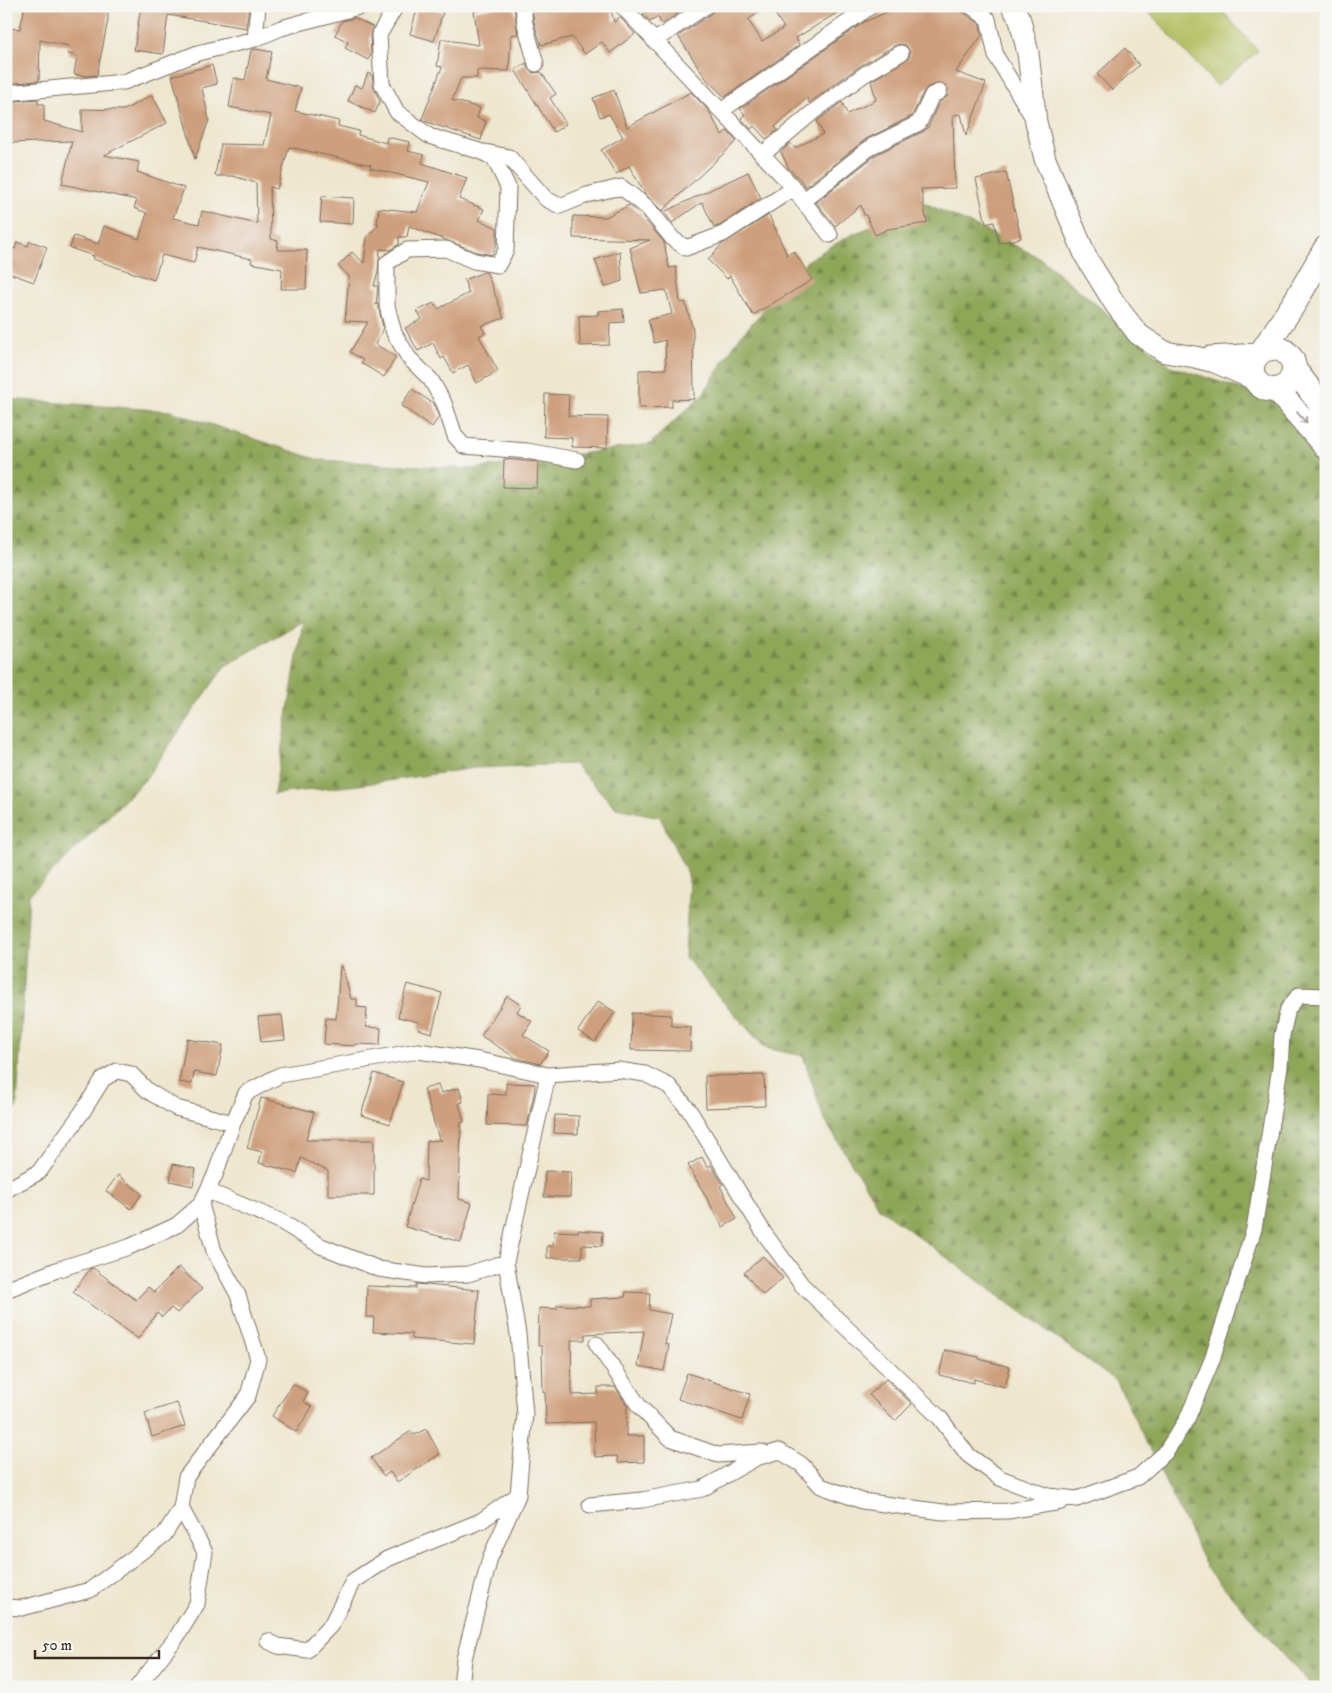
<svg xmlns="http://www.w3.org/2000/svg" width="1332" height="1693" font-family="'IM FELL DW Pica',serif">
	<defs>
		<pattern id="forest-firs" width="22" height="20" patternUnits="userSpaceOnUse" patternTransform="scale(1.25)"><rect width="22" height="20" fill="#8ea658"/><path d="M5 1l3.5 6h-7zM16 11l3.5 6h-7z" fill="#758748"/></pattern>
	</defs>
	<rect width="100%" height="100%" fill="#f6f6f2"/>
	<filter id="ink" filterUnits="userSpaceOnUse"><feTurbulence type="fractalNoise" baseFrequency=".02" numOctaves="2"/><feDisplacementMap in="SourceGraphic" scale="10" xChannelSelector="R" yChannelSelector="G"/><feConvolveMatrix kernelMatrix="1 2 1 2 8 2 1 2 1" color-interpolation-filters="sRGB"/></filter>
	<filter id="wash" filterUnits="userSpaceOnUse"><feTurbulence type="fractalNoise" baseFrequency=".0096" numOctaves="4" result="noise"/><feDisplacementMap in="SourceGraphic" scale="20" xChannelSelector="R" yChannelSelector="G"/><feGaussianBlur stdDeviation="1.12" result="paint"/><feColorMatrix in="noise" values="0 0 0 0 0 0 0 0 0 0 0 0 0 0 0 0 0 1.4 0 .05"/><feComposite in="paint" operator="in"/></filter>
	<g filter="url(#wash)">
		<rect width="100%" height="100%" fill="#eee7cf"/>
		<path fill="url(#forest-firs)" stroke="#64683b" d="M925,203L990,233L1040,258L1171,366L1309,411L1326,439V1687H1312L1207,1568L1117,1382L879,1208L824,1119L803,1056L765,1048L718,996L685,957L689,878L660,817L616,808L574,764L475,768L359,785L274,794L303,621L225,666L144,781L29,895L17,1106L6,1122V399L170,411L319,460L473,469L650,444L703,394L738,339L808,260L849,236Z"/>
		<path fill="#b3c062" stroke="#777540" d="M1143,6H1218L1258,51L1217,86Z"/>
		<g id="blocks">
			<path fill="#ce9f7b" d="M25,6H108V20L97,75L86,76L74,74L77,56L68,54L69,46L40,40L39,81L6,84V28L20,29Z
				M141,6H249L246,28L168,15L163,54L134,50Z
				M418,6H426L443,12L434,41L410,34Z
				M502,6H514L518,34L511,35L509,71L477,70V78H461L452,100L480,108L477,118L486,121L481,140L424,121L422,119L442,67L437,66L441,39L479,45L474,11Z
				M532,6H610L614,22L620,17L635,34L610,53L602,42L585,54L572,37L541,45L534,22Z
				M651,6H689L662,24L658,17L650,22L643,14L652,8Z
				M715,6H768L748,20L762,41L784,28L770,6H848L796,38L799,45L725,97L707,80L678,36L711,14Z
				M901,6H954L980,24L982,35L956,72L986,83L966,136L961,114L953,115L955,188L921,189L927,223L888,229L875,235L866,215H864L861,205L835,226L816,202L877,154L924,131L928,127L939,102L947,97L948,89L945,85L940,83L928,87L924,91L912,116L866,139L805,187L800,179L789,169L781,152L790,143L795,148L823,134L817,121L842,102L847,114L876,100L871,81L909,58L910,52L906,45L901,44L896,45L860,66L809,103L807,98L775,127L778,130L766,139L754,126L751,129L741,118L745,114L740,109L864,22Z
				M355,18L373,27L370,36L371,55L368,60L345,48L348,42L335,35L342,21Z
				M1125,48L1139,65L1112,90L1097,74Z
				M255,49L272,52L266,79L301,88L295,111L339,121L338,126L359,131L358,135L386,143L387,137L410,142L408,151L424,155L422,163L467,178L459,199L484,209L479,220L497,228V242L492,255L477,252L409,226L407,237H399V244L390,250L380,249L378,272L374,286H378L376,305L378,304L383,327L381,334L375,344L396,357L384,377L361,363L363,360L350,352L368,322L345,321L349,276L338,266L352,252L364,263L367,237L379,224H377L379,208L417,212L429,182L370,168L371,165L289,147L277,189L270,187L271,239L278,241L277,250H307L306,289H281L282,269L251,263L252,259L198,247L194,263L162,255L154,280L93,259L94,256L70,248L74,236L98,244L104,226L139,239L147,213L134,208L137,200L62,184L72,141L6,143V102L38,99V104H44V121L82,132V109L124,110L152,95L167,123L104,155L139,162L137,172L184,188L173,218L199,224L202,211L257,224L256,183L233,176H215L221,144L264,145L271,115L229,107L234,78L245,80L251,50Z
				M526,63L529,70L533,73L541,72L556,94L550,98L566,124L554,132L515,70Z
				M212,65L217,84L202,88L209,120L195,159L172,76Z
				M368,73L372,75L374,88L380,101L375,113L348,101L355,85L362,88Z
				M614,90L627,127L691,92L708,110L722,135L727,131L737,141L662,211L646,195L629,166L616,174L601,150L623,137L609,114L600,117L593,98Z
				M748,172L761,198L719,226L714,227L702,202L672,223L664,212Z
				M1006,172L1021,238L999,243L994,222L986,224L976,179Z
				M322,196L354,198L353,224L320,222Z
				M629,205L640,214L664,242L669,268L676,267L680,303L685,302L693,329L694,399L672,400V407L639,408V370L666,369L665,340L654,343L648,320L672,314L666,290L641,293L630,248L650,240L573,238V216L606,217Z
				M769,215L787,255L794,251L812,280L753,315L730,276L727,279L708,260L722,244Z
				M30,241L47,247L34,282L6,272V246L15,249L17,242L28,246Z
				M620,251L622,281L605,287L595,260Z
				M484,272L487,273L504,318L481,326L485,333L479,336L498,371L477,383L468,365L453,373L444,357L441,359L433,343L418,351L405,328L422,319L417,311L434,303L438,309L469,293L464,280Z
				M623,309L624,322L610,323L609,345L580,346L579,316L598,315V311Z
				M412,389L434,404L435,407L439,417L432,427L401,406Z
				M545,394L569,395L568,416L608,417L607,448L572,447V438L544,437Z
				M504,459L538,462L537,488L503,487Z
				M340,966H342L351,999H357V1007L367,1008L366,1027L381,1028L380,1045L355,1044V1046L324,1044L326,1018L336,1019Z
				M407,984L442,993L432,1033L418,1029L419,1022L398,1017Z
				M507,996L521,1005L517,1012L532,1021L523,1035L549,1051L540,1064L516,1058L481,1036Z
				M598,1001L615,1012L595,1042L578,1031Z
				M632,1013L671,1015V1026L691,1027L690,1051L631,1050Z
				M282,1015L285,1040L261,1042L258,1017Z
				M187,1039L223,1045L217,1076L194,1072L192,1084L179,1082Z
				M374,1073L403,1082L390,1124L361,1115Z
				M764,1075L765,1106L706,1108L705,1076Z
				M506,1083L535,1084L534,1094L527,1126L487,1125L488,1094L506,1095Z
				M438,1085L441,1093L459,1088L463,1102L459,1103L464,1122L461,1123L459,1199L472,1203L461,1242L405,1227L419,1179L426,1181L427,1141L442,1140L439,1139L424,1089Z
				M261,1098L314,1112L306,1140H374V1195H328V1171L301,1158L297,1173L259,1163L262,1152L247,1148Z
				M555,1115L579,1116L578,1134L554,1133Z
				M702,1157L707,1167L711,1165L723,1184L720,1186L737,1219L723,1227L688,1165Z
				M173,1164L196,1169L193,1186L170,1181Z
				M545,1171L571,1172L570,1197H544Z
				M118,1175L142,1194L131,1209L106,1191Z
				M578,1230L603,1232L602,1246L582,1245V1258H547V1246H553L554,1231L578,1232Z
				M763,1256L783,1278L763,1295L744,1273Z
				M179,1267L202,1289L177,1313L171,1308L162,1317L157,1313L138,1339L73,1292L90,1269L93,1268L136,1300L148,1287L154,1292Z
				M416,1284L479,1290L474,1344L412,1339V1334L373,1332L374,1317H366L367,1286L416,1288Z
				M626,1292L650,1293L649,1310L671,1314L665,1344L669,1345L664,1371L638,1366L644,1331L585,1334V1340H571L572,1395L598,1394V1387H615L627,1405L626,1436H644V1462L618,1463L617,1456L595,1457L594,1422L546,1424L545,1392H543L542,1346H538L539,1308L557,1309V1305L590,1306V1299L625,1297Z
				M945,1350L979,1357V1359L1010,1367L1005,1387L974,1379V1383L939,1375Z
				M687,1373L750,1394L742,1420L678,1399Z
				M886,1379L912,1404L895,1421L869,1395Z
				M293,1384L308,1393L303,1401L312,1407L296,1432L272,1416Z
				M177,1403L185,1426L152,1437L145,1413Z
				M426,1429L440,1454L397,1482L390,1472L384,1476L371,1458L411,1431L414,1435Z"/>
		</g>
	</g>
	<g filter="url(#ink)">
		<use href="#blocks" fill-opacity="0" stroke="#7a6c5c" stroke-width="1"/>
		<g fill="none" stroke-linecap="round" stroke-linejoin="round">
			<g stroke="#7a6c5c" stroke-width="17">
				<path id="street" d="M396,6L379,35L382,84L397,112L429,136L479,151L494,158L508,187L506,250L498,265L474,261L446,249L407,250L387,263V306L394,333L409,358L431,380L444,403L455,436L464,446L527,451L577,460
					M523,6L525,24L536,64
					M622,6L794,188L803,201L830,235
					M971,6L988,19L996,56L1033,118
					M255,39L258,6
					M654,41L706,6
					M6,93L124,82L198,53L255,39L281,28L362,6
					M721,111L871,6
					M485,152L509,157L546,199L560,206L587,195L621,187L647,207L673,239L686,248L723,234L794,188
					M762,155L813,112L865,74L901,53
					M803,201L872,146L919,123L932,95L939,92
					M6,1190L39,1172L83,1111L103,1079L117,1071L131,1074L148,1091L176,1108L233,1123
					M208,1191L280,1221L321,1246L379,1269L426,1276L468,1274L506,1262
					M6,1290L59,1269L129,1247L177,1225L201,1204L215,1175L233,1123L246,1093L280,1075L418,1051L479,1060L548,1075L618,1070L645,1074L669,1086L689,1110L764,1233L802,1285L940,1418L968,1455L1000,1478L1048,1496L1077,1499L1138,1477L1165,1453L1187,1419L1212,1360L1254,1229L1280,1067L1282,1035L1288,1009L1299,995L1326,996
					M597,1344L639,1406L670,1438L718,1455L762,1452
					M590,1505L642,1500L702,1489L756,1458L779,1451L801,1464L821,1486L862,1501L943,1512L1008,1511L1061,1502
					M6,1607L22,1608L90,1590L164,1535L181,1508L186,1477L248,1396L258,1359L238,1295L214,1251L201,1204
					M268,1641L278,1646L307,1650L331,1625L353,1581L387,1559L481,1521L518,1495
					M137,1687L176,1638L197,1604L205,1552L181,1508
					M461,1687L464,1659L490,1558L518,1495L525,1414L518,1334L506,1262L548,1075"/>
			</g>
			<g stroke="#7a6c5c" stroke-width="23">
				<path id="secondary" d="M1012,6L1020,20L1028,53L1036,122L1045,159L1086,257L1115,304L1138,334L1165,352L1195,357L1215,362L1254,379
					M1210,357L1258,354"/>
			</g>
			<g stroke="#7a6c5c" stroke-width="26">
				<path id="primary" d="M1252 369a21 21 0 1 1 42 0a21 21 0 1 1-42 0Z
					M1263,350L1295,302L1326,248
					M1294,369L1326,411
					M1277,390L1326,447"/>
			</g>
			<use href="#street" stroke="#fff" stroke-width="15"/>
			<use href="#secondary" stroke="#fff" stroke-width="21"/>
			<use href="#primary" stroke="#fff" stroke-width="24"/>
		</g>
		<defs><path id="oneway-shaft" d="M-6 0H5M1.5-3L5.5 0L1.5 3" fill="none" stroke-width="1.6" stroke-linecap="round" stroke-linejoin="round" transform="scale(1.25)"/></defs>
		<use stroke="#a79f9a" href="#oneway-shaft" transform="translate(1302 418) rotate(49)"/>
	</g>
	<rect width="1332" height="1693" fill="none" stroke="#f6f6f2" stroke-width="25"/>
	<path d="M35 1650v8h124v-8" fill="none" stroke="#3b2a1e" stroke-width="2.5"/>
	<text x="42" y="1650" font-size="15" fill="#3b2a1e" stroke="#f6f6f2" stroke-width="4" paint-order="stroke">50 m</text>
</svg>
